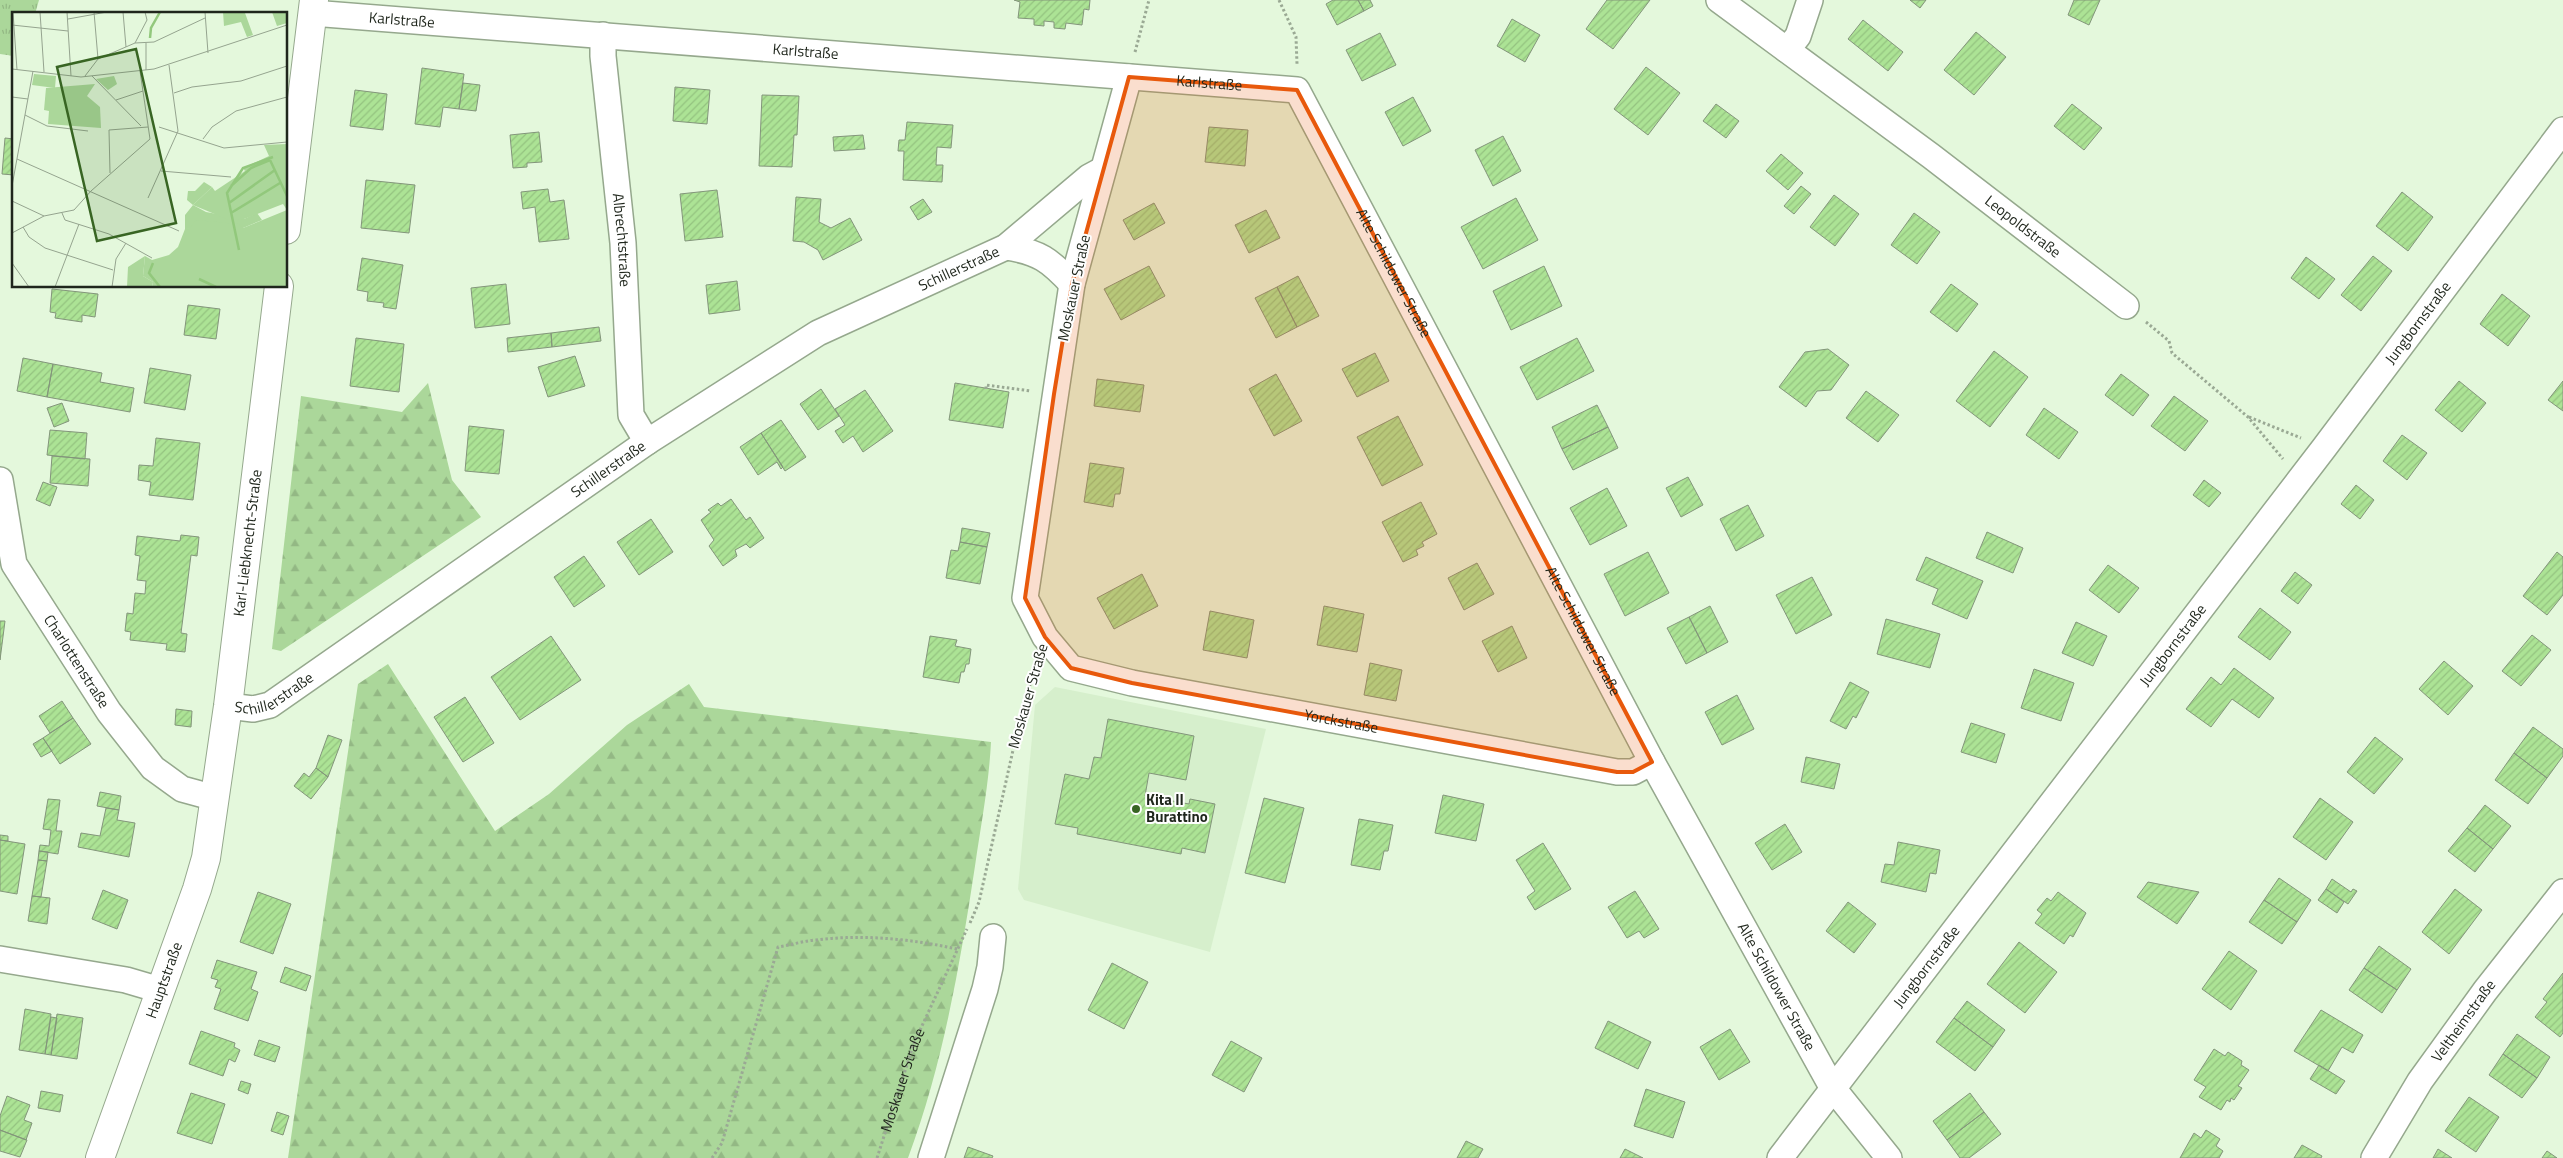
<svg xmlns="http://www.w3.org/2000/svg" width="2563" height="1158" font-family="'Titillium Web',sans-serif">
	<defs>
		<pattern id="forest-firs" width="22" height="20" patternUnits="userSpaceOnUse" patternTransform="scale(1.25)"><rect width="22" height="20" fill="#abd79a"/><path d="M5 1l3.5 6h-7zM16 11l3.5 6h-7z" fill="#93b884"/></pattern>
		<pattern id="park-tufts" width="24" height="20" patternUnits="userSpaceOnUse" patternTransform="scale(1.25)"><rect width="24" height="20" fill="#abd79a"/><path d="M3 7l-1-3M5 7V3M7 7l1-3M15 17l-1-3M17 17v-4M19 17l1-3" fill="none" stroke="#93b884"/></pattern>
		<pattern id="building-hatch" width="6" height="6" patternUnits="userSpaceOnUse" patternTransform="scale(1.25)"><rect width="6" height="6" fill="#ace395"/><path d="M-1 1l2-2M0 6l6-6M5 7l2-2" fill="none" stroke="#94c380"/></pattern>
	</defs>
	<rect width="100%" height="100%" fill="#e4f8dc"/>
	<path fill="#d6efcc" d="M1055,687L1266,729L1210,952L1024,900L1018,889L1035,705Z"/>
	<path fill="url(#forest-firs)" d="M428,383L452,480L481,517L281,651L272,649L301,396L402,412Z
		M388,664L495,831L549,794L627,725L689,684L704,707L991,742C989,783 981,825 975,866C960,965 943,1064 908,1158H288L358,684Z"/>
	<path fill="url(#park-tufts)" d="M0,0H39L35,14H14V56L0,54Z"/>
	<path fill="url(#building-hatch)" stroke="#83957b" d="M1014,0H1090L1089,10L1084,9L1082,25L1066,23L1065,29L1054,28V22L1044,21V26L1034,25V19L1018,18L1020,2Z
		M1333,0H1358L1364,11L1337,25L1326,4Z
		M1358,0H1370L1373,6L1364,11Z
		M1607,0H1650L1613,49L1586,29Z
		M1910,0H1926L1920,8Z
		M2074,0H2100L2089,25L2068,15Z
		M1512,19L1540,35L1525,62L1497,46Z
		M1863,20L1903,52L1888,71L1848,39Z
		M1976,32L2006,57L1974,95L1944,70Z
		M1380,33L1396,65L1362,81L1346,50Z
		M1646,67L1680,93L1648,135L1614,109Z
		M422,68L464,74L459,109L443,107L440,127L415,124Z
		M463,83L480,85L476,111L459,109Z
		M675,87L710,90L707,124L673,121Z
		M355,90L387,94L383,130L350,126Z
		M762,95L799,96L797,135H794L792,167L759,166Z
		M1413,97L1431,131L1403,146L1385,112Z
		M1716,104L1739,121L1726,138L1703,121Z
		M2072,104L2102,128L2084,150L2054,126Z
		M907,122L953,125L951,148L937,147L936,165H943L942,182L903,180L904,151H898L899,140H905Z
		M1209,127L1248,130L1245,166L1205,162Z
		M539,132L542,162L527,163V167L513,168L510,135Z
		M863,135L865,149L834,151L833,137Z
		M1503,136L1521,171L1493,186L1475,150Z
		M5,138L14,139V175L2,174Z
		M1781,154L1803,173L1788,190L1766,171Z
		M366,180L415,185L409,233L361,228Z
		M1801,186L1811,194L1794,214L1784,206Z
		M548,189L550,202L564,200L569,239L539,242L535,207L523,209L521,192Z
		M717,190L723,237L685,241L680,194Z
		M2402,192L2433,217L2408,251L2376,226Z
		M1834,195L1859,214L1835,246L1810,227Z
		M796,197L821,199L819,222L831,228L850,218L862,240L823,260L818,250L804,242L793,241Z
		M1516,198L1538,240L1483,269L1461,227Z
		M923,199L932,212L918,220L910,207Z
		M1154,203L1165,223L1134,240L1123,220Z
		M1266,210L1280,238L1249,253L1235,225Z
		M1914,213L1940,232L1917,264L1891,245Z
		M2373,256L2392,271L2361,311L2341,295Z
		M2306,257L2335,279L2319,299L2291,278Z
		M362,258L403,265L396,309L383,307L384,303L367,301L368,292L357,290Z
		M1149,266L1165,296L1121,320L1104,289Z
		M1544,266L1562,306L1511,330L1493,291Z
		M1298,276L1319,316L1297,327L1277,287Z
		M737,281L740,310L709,314L706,285Z
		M506,284L510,324L475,328L471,288Z
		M1951,284L1978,304L1957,332L1930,312Z
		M1277,287L1297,327L1276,338L1255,298Z
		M52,289L98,294L95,317L82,315V322L55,318L56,313L50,312Z
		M2502,294L2530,316L2508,346L2480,324Z
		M188,305L220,309L216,339L184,335Z
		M599,327L601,341L552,347L551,333Z
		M551,333L552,347L508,352L507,338Z
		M356,338L404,344L399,392L350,386Z
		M1577,338L1594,371L1537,400L1520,367Z
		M1828,349L1849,365L1831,390L1817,391L1806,407L1779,387L1805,352Z
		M1994,351L2028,377L1990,427L1956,401Z
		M1375,353L1389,381L1357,397L1342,369Z
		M575,356L585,386L548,397L538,367Z
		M23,358L53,364L47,397L17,391Z
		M53,364L102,373L100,382L134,388L130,412L47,397Z
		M150,368L191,375L185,410L144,403Z
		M1276,374L1302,421L1274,436L1249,389Z
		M2121,374L2149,395L2133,416L2105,395Z
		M1097,379L1144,385L1140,412L1094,406Z
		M2459,381L2486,403L2462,432L2435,410Z
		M2563,381V411L2548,400Z
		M955,383L1009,392L1003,428L949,420Z
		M821,389L839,416L818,430L800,404Z
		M865,390L893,431L863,452L853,436L843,443L835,431L845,425L835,409Z
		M1866,391L1899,415L1878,442L1846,418Z
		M2174,396L2208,421L2185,451L2151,426Z
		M62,403L69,421L54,427L47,408Z
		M1597,405L1608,427L1562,449L1552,427Z
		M2044,408L2078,432L2059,459L2026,435Z
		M1398,416L1423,465L1382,486L1357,437Z
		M781,420L806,457L785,471L761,433Z
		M469,426L504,430L499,474L465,471Z
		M1608,427L1618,448L1573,470L1562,449Z
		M50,430L87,433L85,459L47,455Z
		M761,433L783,467L781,469L777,462L758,475L740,447Z
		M2402,435L2427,453L2407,480L2383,461Z
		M156,438L200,443L193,500L149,495L151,482L138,480L139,465L153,466Z
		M52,456L90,459L88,486L50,483Z
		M1090,463L1124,468L1120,494H1115L1113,507L1084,502Z
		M1688,477L1703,505L1681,517L1666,488Z
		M2204,480L2221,493L2209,507L2193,495Z
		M43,482L57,487L50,506L36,500Z
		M2356,485L2374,500L2360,519L2341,504Z
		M1607,488L1627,526L1590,545L1570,508Z
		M731,499L746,520L750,517L764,538L750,548L746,544L735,550L737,556L723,566L709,546L714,540L701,520L711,512L708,510L718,503L721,506Z
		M1421,502L1437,534L1422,542L1424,546L1416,550L1418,555L1403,562L1382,522Z
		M1748,505L1764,536L1736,551L1720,519Z
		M651,519L673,552L639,575L617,542Z
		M962,528L990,533L987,547L960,542Z
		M1987,532L2023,548L2013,573L1976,558Z
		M181,535L199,537L197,556L191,555L181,633L187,634L185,652L166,650L167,644L130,640L131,632L125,631L127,613L133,614L135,593L145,594L146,581L137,580L140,556L135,555L137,536L180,541Z
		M960,542L987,547L980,584L946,578L951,550L958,551Z
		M1648,552L1669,593L1625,616L1604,574Z
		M2557,552L2563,557V595L2547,615L2523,596Z
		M584,556L605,586L574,607L554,577Z
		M1926,557L1983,581L1967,619L1932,604L1938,589L1916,580Z
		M1477,563L1494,594L1464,610L1448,578Z
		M2108,565L2139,588L2119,613L2089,590Z
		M2295,572L2312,585L2298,604L2281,591Z
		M1142,574L1158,606L1114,629L1097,598Z
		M1812,577L1832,615L1796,634L1776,595Z
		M1324,606L1364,614L1357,652L1317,645Z
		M1710,606L1728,642L1707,653L1689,617Z
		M2260,608L2291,632L2270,660L2238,637Z
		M1210,611L1254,620L1247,658L1203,650Z
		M1689,617L1707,653L1686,664L1667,628Z
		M1886,619L1940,634L1930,668L1877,654Z
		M0,621H5L0,660Z
		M2076,622L2107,636L2093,666L2062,653Z
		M1512,626L1527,658L1498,672L1482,641Z
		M2532,635L2551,650L2521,686L2502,671Z
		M551,636L581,680L520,720L491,677Z
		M930,636L957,640L955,646L971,649L969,664H966L964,672H961L959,683L923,677Z
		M2444,661L2473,686L2448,715L2419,689Z
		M1370,663L1402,670L1396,701L1364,695Z
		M2234,668L2274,698L2259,718L2232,699L2211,727L2186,709L2211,677L2221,685Z
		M2034,669L2074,683L2061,721L2021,708Z
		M1850,682L1869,692L1856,718L1853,716L1846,729L1830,721Z
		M1737,695L1754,729L1722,745L1705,712Z
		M465,697L494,743L463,762L434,717Z
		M62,701L73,718L50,733L39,716Z
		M176,709L192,711L191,727L175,725Z
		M73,718L91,744L60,764L43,738Z
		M1108,719L1194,736L1186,780L1149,773L1145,796L1189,804L1190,799L1215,804L1205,853L1182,848L1181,854L1077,834L1078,828L1055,824L1065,774L1089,779L1094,757L1101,758Z
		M1971,723L2005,734L1996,763L1961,752Z
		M2533,727L2563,749V756L2547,778L2514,753Z
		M328,735L342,740L328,777L316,768Z
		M2375,737L2403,759L2374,794L2347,772Z
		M43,738L52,751L41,757L33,744Z
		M2514,753L2547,778L2528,804L2495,780Z
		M1806,757L1840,764L1834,789L1801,782Z
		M316,768L328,777L311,799L294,786L304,773L309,777Z
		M100,792L121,796L119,810L97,806Z
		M1443,795L1484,804L1476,841L1435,833Z
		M1264,798L1304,808L1285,883L1245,873Z
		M2320,798L2353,822L2326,860L2293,837Z
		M48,799L60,800L56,831H62L58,854L39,851L40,845L49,846L51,830L43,829Z
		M2485,805L2511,826L2493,849L2467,828Z
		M106,808L119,810L117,820L135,823L129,857L78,847L81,833L100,836Z
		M1359,819L1393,825L1388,851H1384L1380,870L1351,865Z
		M1785,824L1802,852L1772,870L1755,843Z
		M2467,828L2493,849L2475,872L2448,851Z
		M0,835L8,836V841L0,840Z
		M0,840L25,844L17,894L0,891Z
		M1898,842L1940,850L1936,874L1930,873L1926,892L1881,882L1885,864L1894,865Z
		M1543,843L1571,889L1535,910L1527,897L1535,891L1516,860Z
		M39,851L48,852L47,861L38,860Z
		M38,860L47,861L41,897L32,896Z
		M2279,878L2311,900L2297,922L2264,900Z
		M2332,879L2351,892L2353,889L2357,891L2348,904L2326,889Z
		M2148,882L2199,892L2177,924L2137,897Z
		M2326,889L2344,902L2337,913L2318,900Z
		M2455,889L2482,910L2449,954L2422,932Z
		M103,890L128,900L117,929L92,919Z
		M1635,891L1659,929L1644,938L1639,931L1627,938L1608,907Z
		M258,892L291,904L273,954L240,942Z
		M2058,892L2086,913L2073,937L2070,935L2064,944L2035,923L2042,914L2037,910L2047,898L2051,901Z
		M32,896L50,898L47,924L28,921Z
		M2264,900L2297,922L2282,944L2249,922Z
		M1848,902L1876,924L1854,953L1826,931Z
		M2019,942L2057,972L2025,1013L1987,984Z
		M2379,946L2411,969L2397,990L2364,968Z
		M2229,951L2257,971L2231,1010L2202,989Z
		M217,960L257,972L251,989L258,992L248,1021L214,1009L221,989L215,987L218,980L211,978Z
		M1112,963L1148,982L1124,1029L1088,1010Z
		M285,967L311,976L306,991L280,982Z
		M2364,968L2397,990L2382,1013L2349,990Z
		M2563,973V1033L2560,1037L2535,1017L2547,1002L2543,999Z
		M1967,1001L2005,1030L1993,1047L1954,1018Z
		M25,1009L51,1014L45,1054L19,1050Z
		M2321,1010L2363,1035L2353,1053L2342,1047L2328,1071L2294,1051Z
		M57,1014L83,1018L77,1059L51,1055Z
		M51,1017L57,1018L51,1055L45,1054Z
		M1954,1018L1993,1047L1975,1071L1936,1042Z
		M1608,1021L1651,1042L1638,1069L1595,1048Z
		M1730,1029L1750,1062L1719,1080L1700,1047Z
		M201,1031L235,1043L234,1047L240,1050L235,1062L229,1059L223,1076L189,1064Z
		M2517,1034L2550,1057L2537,1078L2503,1054Z
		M259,1040L280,1047L275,1062L254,1055Z
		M1231,1041L1262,1058L1244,1092L1212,1075Z
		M2214,1049L2225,1056L2228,1052L2242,1061L2241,1065L2249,1070L2238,1086L2242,1088L2234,1100L2231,1098L2230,1102L2227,1100L2221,1110L2199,1097L2206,1087L2194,1080Z
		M2503,1054L2537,1078L2522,1098L2489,1075Z
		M2319,1065L2345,1081L2336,1094L2310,1079Z
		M241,1081L251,1084L248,1094L238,1090Z
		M1646,1089L1685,1102L1673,1138L1634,1126Z
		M41,1091L63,1095L60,1112L38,1108Z
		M191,1093L225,1104L212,1144L177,1133Z
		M1970,1093L1984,1112L1947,1140L1933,1121Z
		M7,1096L30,1105L24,1120L32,1123L26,1140L0,1130V1116Z
		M2469,1097L2499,1117L2476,1152L2445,1131Z
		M277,1112L289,1116L283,1135L271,1131Z
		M1984,1112L2001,1134L1969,1158H1960L1947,1140Z
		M0,1130L27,1140L20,1157L0,1151Z
		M2206,1130L2220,1139L2216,1146L2223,1151L2219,1158H2180L2194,1133L2201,1138Z
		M1466,1141L1483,1149L1478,1158H1457Z
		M2302,1145L2322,1156L2321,1158H2294Z
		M968,1147L993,1156L992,1158H964Z
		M1625,1149L1643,1158H1620Z
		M2438,1149L2452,1158H2433Z
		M2547,1151L2557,1158H2542Z"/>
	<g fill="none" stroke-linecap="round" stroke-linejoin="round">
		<g stroke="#95a88d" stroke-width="28">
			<g id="street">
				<path id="s2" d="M1719,0L1931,156L2126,306"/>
				<path id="s3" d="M312,13L1297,90L1652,762L1832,1087L1889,1158"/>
				<path id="s4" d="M603,35V56L623,243L631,415L647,442"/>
				<path d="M1787,50L1798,36L1810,0"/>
				<path id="s5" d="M1129,77L1072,284L1025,598L1045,637L1071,668L1132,683L1617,772H1633L1652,762"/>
				<path d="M1006,247C1039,252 1050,260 1072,284"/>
				<path id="s6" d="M0,480L14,564L109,712L153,768L182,789L215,798"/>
				<path id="s7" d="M228,706L253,709L270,705L647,442L818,333L1006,247L1089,177L1102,170"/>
				<path d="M0,959L126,980L160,990"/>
				<path d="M931,1158L985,989L990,967L993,937"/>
				<path id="s8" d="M1780,1158L2324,448L2563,130"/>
				<path id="s9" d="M2374,1158L2420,1081L2485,991L2563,892"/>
			</g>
		</g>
		<g stroke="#95a88d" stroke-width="30">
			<g id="secondary">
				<path d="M286,230L314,0"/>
				<path id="s10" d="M100,1158L197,889L206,858L228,706L279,286"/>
			</g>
		</g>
		<g stroke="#9aa994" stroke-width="3" stroke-dasharray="2.5 2.5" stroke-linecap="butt">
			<path d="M1279,0L1296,37L1297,64"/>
			<path d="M1135,52L1149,0"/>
			<path d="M2146,322L2169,341L2172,353L2248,417L2283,459"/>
			<path d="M986,389V385L1031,391"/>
			<path d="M2249,417L2301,438"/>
			<path d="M970,923L979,902L1022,710L1036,666"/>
			<path d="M712,1158L722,1143L778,947C791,945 803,941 816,940C863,934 911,939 957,949"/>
			<path id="s1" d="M877,1158L914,1043L967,929"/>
		</g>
		<use href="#street" stroke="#fff" stroke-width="25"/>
		<use href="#secondary" stroke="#fff" stroke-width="28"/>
	</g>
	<path fill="#e8590c" fill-opacity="0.2" stroke="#e8590c" stroke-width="4" stroke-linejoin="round" d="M1129,77L1297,90L1652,762L1633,772H1617L1132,683L1071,668L1045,637L1025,598L1054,394L1072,284Z"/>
	<circle fill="#386523" stroke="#fefefe" stroke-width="2" cx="1136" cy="809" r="5"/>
	<g text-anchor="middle" stroke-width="4" stroke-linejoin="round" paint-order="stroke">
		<g font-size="15" fill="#1f261c" stroke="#fefefe">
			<text dy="5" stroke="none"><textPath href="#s3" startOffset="90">Karlstraße</textPath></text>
			<text dy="5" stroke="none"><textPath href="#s3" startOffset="495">Karlstraße</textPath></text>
			<text dy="5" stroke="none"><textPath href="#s3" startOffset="900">Karlstraße</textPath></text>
			<text dy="5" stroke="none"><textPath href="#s2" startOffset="379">Leopoldstraße</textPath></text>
			<text dy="5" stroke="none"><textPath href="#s4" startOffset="206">Albrechtstraße</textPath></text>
			<text dy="5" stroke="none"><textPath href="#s7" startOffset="860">Schillerstraße</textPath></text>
			<text dy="5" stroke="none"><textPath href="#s3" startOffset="1195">Alte Schildower Straße</textPath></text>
			<text transform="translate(1074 288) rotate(-78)" y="5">Moskauer Straße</text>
			<text dy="5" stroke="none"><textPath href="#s8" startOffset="1051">Jungbornstraße</textPath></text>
			<text dy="5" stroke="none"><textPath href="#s7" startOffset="455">Schillerstraße</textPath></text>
			<text dy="5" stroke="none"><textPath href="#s10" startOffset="636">Karl-Liebknecht-Straße</textPath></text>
			<text dy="5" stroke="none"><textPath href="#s3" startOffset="1600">Alte Schildower Straße</textPath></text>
			<text dy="5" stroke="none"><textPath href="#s8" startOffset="646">Jungbornstraße</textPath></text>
			<text dy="5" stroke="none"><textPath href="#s6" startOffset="201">Charlottenstraße</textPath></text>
			<text dy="5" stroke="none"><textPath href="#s7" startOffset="50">Schillerstraße</textPath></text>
			<text transform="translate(1028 696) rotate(-74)" y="5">Moskauer Straße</text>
			<text dy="5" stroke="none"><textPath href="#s5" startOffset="892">Yorckstraße</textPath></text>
			<text dy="5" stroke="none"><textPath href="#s8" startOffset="241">Jungbornstraße</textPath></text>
			<text dy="5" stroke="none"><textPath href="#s10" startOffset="189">Hauptstraße</textPath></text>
			<text dy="5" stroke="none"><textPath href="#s3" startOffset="2005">Alte Schildower Straße</textPath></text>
			<text dy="5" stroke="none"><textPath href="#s9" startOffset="164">Veltheimstraße</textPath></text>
			<text dy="5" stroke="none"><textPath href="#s1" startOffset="82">Moskauer Straße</textPath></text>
		</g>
		<g font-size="15" font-weight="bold" fill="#1f261c" stroke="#fefefe" text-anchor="start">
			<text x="1146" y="805">Kita II<tspan x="1146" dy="17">Burattino</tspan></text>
		</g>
	</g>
	<g transform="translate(12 12)">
		<rect width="275" height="275" fill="#e4f8dc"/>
		<path d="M22,62L44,64L43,76L20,73ZM133,244L131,264L141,270L140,275H115L116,255Z" fill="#abd79a"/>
		<path d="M211,0H236L233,1L241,23L235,25L229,10L212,14ZM260,0H275V11L265,14ZM102,64L105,72L96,78L84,67ZM83,72L75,84L88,95L89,116L36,112L37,99L32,98L34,76ZM275,132V145L233,159L231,156L257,144L252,133ZM192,170L200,175L181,193L194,200L232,207L245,201L250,208L231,216L173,217V203L181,193L175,188L176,179H183Z" fill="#abd79a"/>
		<path d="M267,145H275V198L271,192L232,207L217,208L181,193L200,175L203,179L233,159ZM275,198V275H140L141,270L131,264L133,244L140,248L157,243L166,235L173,217L178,216L184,208L226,212L231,216Z" fill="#abd79a"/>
		<path fill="none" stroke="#92c87c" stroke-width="2.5" d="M138,26L139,16L148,0M258,148L275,184M219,174L239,156L258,148M217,191L263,158M219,201L268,171M227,238L215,181L231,156L261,145M141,251L137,261L148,275M187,267L204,275"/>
		<path fill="none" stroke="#95a48f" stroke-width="1" d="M1,0L5,58M28,0L32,60M55,0L59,64M82,0L86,47M111,0L114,35M193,0L196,41M56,7L95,0M0,13L56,19M123,31L142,30L193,6M0,57L69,65L142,57L275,13M134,58V31M73,64L86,47L123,31L135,8L133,0M80,64L129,114M162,81L180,75L229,69L275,54M0,85L16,87M104,88L131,79M13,103L35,114L76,119M147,115L212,136L275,130M191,127L200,115L224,99L275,85M5,147L167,219M149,159L219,165M98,161L97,118L136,115M0,174L21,59M136,186L166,119L157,53M0,189L32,204M50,201L53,208L97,222L140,246M11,215L17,225L33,236L101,258M0,221L32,204L62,198L79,179L138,127L128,59M0,251L17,275M43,275L67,212M100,275L104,247L114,231"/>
		<path fill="#386523" fill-opacity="0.15" stroke="#386523" stroke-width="2.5" d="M124,37L164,211L85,229L45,55Z"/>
		<rect width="275" height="275" fill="none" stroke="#1f261c" stroke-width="2.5"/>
	</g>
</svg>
